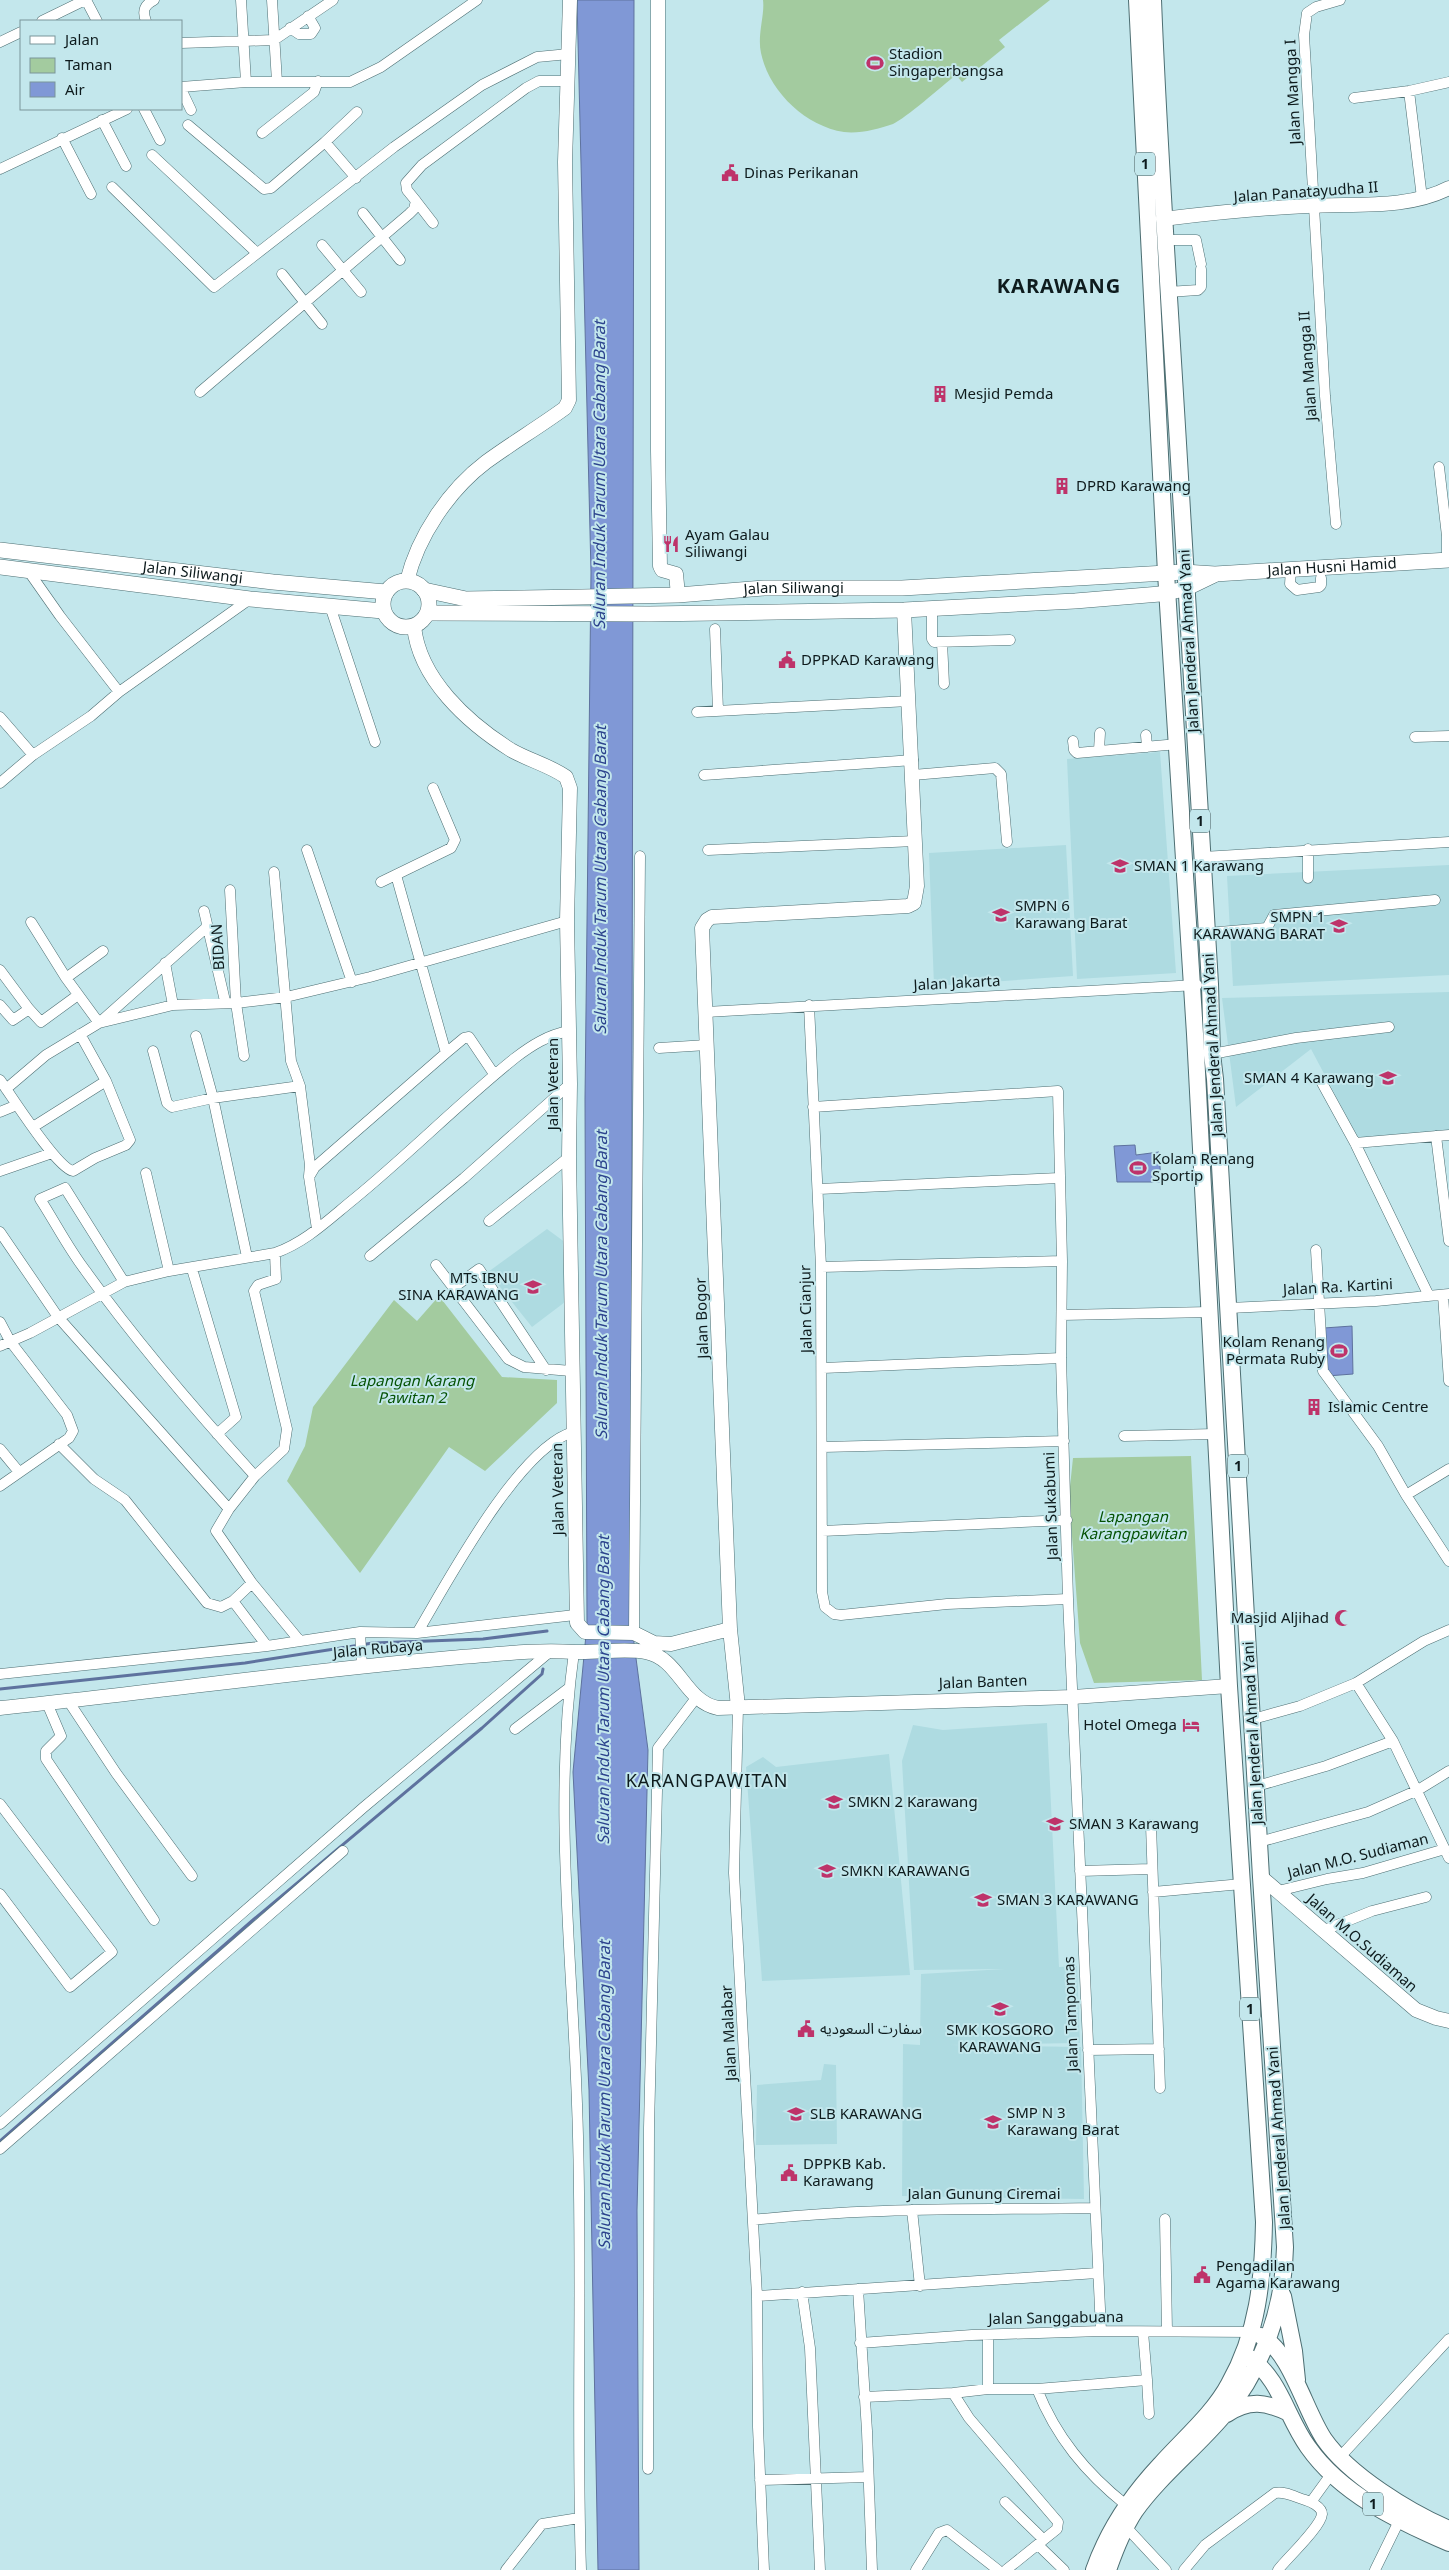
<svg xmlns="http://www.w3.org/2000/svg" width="1449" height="2570" font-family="Georgia,'Noto Sans Arabic',serif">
	<rect width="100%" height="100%" fill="#c3e7ec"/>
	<path fill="#aedbe1" d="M1160,752L1176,973L1077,979L1067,759Z
		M1066,845L1073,976L934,986L929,853Z
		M1449,865V975L1233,986L1227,876Z
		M1449,992V1130L1358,1138L1311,1049L1236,1107L1222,998Z
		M547,1229L566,1243L565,1302L532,1327L488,1272Z
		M1047,1723L1059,1967L1077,1966L1080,2043L949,2045L1081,2047L1084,2199L902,2196L903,2044L920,2045L921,1974L1004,1969L914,1970L902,1761L913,1725L943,1730Z
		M889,1754L910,1975L762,1981L746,1767L763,1757L776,1767Z
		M824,2064L836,2065L837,2144L756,2145L757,2085L821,2080Z"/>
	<path fill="#a3cb9f" d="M763,0H1050L999,40L1005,47L962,82L956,75C942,86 906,118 893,124C879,129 859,134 844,132C805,126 769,91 761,53C757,35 765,15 763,0Z
		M439,1296L502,1377L557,1380V1403L485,1471L449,1447L360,1573L287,1481L305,1446L313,1407L394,1300L417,1321Z
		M1191,1456L1202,1680L1094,1683L1080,1643L1069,1496L1073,1458Z"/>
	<path fill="#8098d6" stroke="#5e729e" d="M577,0H634L631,1620L648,1750L637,2210L639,2570H598L589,2090L573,1772L587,1624L585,1099L591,572Z
		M1135,1145L1136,1155L1159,1152L1161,1182H1117L1114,1146Z
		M1352,1326L1353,1374L1327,1376L1324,1328Z"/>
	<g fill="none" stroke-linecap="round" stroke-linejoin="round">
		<path stroke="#5e729e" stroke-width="3" d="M0,1689L245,1663L373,1643L483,1639L547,1631
			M0,2141L253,1920L482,1728L542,1674L543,1669"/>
		<g stroke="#4d6e72" stroke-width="11">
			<path id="minor" d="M86,0L97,21
				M241,0L246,82
				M272,0L277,82
				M42,21L85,0
				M146,21C142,11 144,5 154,0
				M290,28L299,34H311L315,28L308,16
				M0,42L21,32
				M181,43L274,40L333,0
				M181,87L246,82H350L381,67L477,0
				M181,89L191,110
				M1409,91L1422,198
				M1354,98L1409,91L1449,82
				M144,109L160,140
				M102,120L126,166
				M188,125L264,189L271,188L325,142L356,178
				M262,133L314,92L318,81
				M62,138L91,194
				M325,142L357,112
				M152,155L257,253
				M0,169L127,109
				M112,187L214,287L394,147L482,85L537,57L569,54
				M416,201L433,223
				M363,213L400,260
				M1164,240H1196L1201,264
				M322,245L361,292
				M282,274L322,324
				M1168,292L1198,290L1201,287V269
				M200,392L409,214L414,209L416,201L407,190L406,183L422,165L526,88L539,81H568
				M1439,467L1447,536V560
				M1336,524L1325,396L1304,35L1307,13L1316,7L1340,0
				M27,569L60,616L119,692
				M1291,570L1290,584L1297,590L1319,587L1321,585V578
				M330,606L375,742
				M932,607V639L934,642L1010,640
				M715,629L718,711
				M942,642L944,684
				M697,712L909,701
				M0,717L33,755
				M1146,735L1147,747
				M1415,737L1449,736
				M1073,741L1074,750L1077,753L1178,744
				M1099,750L1100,733
				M704,775L913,760
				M913,775L995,768L1001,774L1007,842
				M0,783L33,755L91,716L119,692L250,599
				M1308,849V878
				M307,850L352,982
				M708,850L915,841
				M1203,857L1449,842
				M396,875L446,1053
				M381,882L451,848L455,840L433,788
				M230,890L236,1003L244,1056
				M204,911L225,1001
				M31,922L66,978L99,1023L173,1005L236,1003L286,997L370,977L567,921
				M1207,933L1267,928L1274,915L1435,900
				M165,963L173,1005
				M0,970L29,1009L41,1022L78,995
				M66,978L103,951
				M0,1005L13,1020L29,1009
				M809,1005L821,1267L822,1592L825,1607L834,1614L841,1615L947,1604L1068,1599
				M706,1012L1197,985
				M196,1036L213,1098L247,1257
				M659,1048L707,1045
				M153,1051L167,1103L172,1107L213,1098L300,1086L291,1061L274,872
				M1212,1054L1296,1038L1389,1027
				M0,1080C13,1098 56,1167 73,1171L95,1158L126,1145L130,1140L106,1081L80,1034
				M1321,1081L1355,1143L1429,1296
				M300,1086L310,1165L309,1176
				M6,1089L46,1055L99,1023L208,926
				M813,1107L1058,1091L1062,1261L1061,1358L1068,1599L1101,2331
				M0,1112L17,1105
				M33,1127L106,1081
				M1436,1136L1449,1241
				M1355,1143L1449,1135
				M0,1171L52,1153
				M146,1173L169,1271
				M819,1189L1059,1178
				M489,1221L569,1157
				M317,1229L309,1177L315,1167L446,1053L464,1038L469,1037L494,1074
				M0,1232L58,1317L229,1509
				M1316,1250L1323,1371L1378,1446L1406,1495L1449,1561
				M275,1253L276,1279L258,1285L254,1291L287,1429L284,1449L255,1476L229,1509L216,1531L252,1583L299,1640
				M370,1256L464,1178L570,1084
				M436,1265L508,1359L524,1367L571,1371
				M821,1267L1062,1261
				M192,1269L236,1417L217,1434
				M124,1282L65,1188L40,1199C55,1222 68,1248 85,1270C135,1340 197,1412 255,1476
				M453,1288L479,1269L546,1370
				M1443,1295L1449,1381
				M1229,1308L1376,1301L1449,1294
				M1062,1315L1210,1312
				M0,1322L10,1341L67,1415L73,1431L69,1438L0,1486
				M0,1346L30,1333L124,1282L169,1271L275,1253C306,1242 328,1220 354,1199C409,1154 459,1103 515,1058C532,1045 548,1035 569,1031
				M823,1368L1061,1358
				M1124,1436L1216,1434
				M59,1444L94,1479L125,1500L207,1603L221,1607L233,1601L252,1583
				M823,1447L1064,1441
				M0,1449L19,1472
				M1406,1495L1449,1469
				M822,1531L1067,1520
				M233,1601L267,1646
				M360,1632L362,1666
				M417,1633C447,1583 518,1448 573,1432
				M634,1633L640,856
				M574,1652C553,1801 572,1954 577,2104C583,2259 576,2415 581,2570
				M0,1674L267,1646L360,1632L417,1633L575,1615
				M1356,1683L1393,1741L1449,1858
				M69,1702L116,1773L192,1876
				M47,1703L61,1736L46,1751V1759L154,1920
				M738,1707L734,1873L757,2296L758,2427L764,2570
				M1253,1719L1300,1706L1356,1683L1424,1641L1449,1630
				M515,1729L569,1688
				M1257,1786L1326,1766L1393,1741
				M0,1804L112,1952L70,1987L0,1894
				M1151,1825L1160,2088
				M1259,1842L1368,1812L1418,1790L1449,1771
				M1080,1871L1151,1869
				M1278,1891L1327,1879L1363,1873L1445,1849
				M1153,1892L1242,1884
				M1322,1931L1372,1911L1426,1897
				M1088,2050L1159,2049
				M0,2124L364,1807L552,1650
				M0,2149L343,1851
				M912,2210L920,2286
				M1165,2219L1167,2331
				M753,2220C867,2207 981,2210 1094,2208
				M858,2289L867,2431L872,2570
				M802,2292L810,2348L820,2570
				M757,2296L1097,2273
				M860,2343L972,2335L1101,2331L1252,2332
				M1147,2380L1149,2414
				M988,2389V2335
				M1037,2389C1056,2437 1086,2473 1126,2505
				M953,2393L969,2418L1058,2522L1057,2529L1006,2570
				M864,2397L953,2393L988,2389H1037L1147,2380L1143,2332
				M1340,2457L1449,2339
				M648,2469L649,2128L658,1748L696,1698
				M760,2480L868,2477
				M1005,2502L1043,2539
				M1311,2502L1332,2473
				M1126,2527L1166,2570
				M1038,2545L1064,2570
				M506,2570L542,2524L579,2518
				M916,2570L939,2533L947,2530L998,2570
				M1184,2570L1205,2545L1275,2493C1285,2491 1295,2497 1305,2500C1310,2501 1322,2507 1322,2514C1321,2527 1287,2558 1278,2570
				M1375,2570L1399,2521"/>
		</g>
		<g stroke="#4d6e72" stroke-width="15">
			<path id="tertiary" d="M658,0V451L660,566L662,570L676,574L678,595
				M1163,219C1211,213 1259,208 1307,206C1353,203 1407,210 1449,188
				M407,581C418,536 449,490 486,462C512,443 539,427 565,408L569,400L565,162L570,0
				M414,626C419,679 468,723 511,750C528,760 549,765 566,777L570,788L567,921L570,1084L569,1157L577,1623L585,1632L634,1633L654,1643L671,1644L730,1629
				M738,1707L730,1629L702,928L707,920L712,917L908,906L914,903L917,886L904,610
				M0,1708C150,1693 300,1671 450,1658C492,1655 533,1649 575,1652C598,1653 623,1648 646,1652C679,1658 685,1702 718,1708L1073,1697L1229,1686
				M1261,1877L1416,2010L1436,2018L1449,2021"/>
		</g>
		<g stroke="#4d6e72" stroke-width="16">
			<g id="secondary">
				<path id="s1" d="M0,550L273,582L386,592"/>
				<path d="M0,567L250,599L383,611"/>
				<circle cx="406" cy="604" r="23"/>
				<path id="s2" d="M424,590L466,599L582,597L678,595L764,588H902L1184,572L1215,574L1449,560"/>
				<path d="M428,613L649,614L904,610L1075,601L1160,594L1185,589L1214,575"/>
			</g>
		</g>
		<g stroke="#4d6e72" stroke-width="18">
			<path id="primary" d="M1283,2296L1294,2351L1297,2380
				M1261,2336C1291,2352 1305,2411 1324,2439C1349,2475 1409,2512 1449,2529
				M1250,2358C1280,2379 1287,2418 1308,2447C1341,2494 1398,2521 1449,2543
				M1227,2414C1249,2399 1266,2402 1289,2413
				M1094,2570C1108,2530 1131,2496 1160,2465C1183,2439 1213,2414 1229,2384C1258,2333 1263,2279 1264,2222L1229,1686L1195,1034L1166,573L1137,0
				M1108,2570C1115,2550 1123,2529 1135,2511C1160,2476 1195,2449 1223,2416C1263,2369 1284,2308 1285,2247L1261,1877L1215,1079L1212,1054L1210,984C1199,809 1190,634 1179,460C1170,307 1159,154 1153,0"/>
		</g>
		<use href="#minor" stroke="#fff" stroke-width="10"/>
		<use href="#tertiary" stroke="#fff" stroke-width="14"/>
		<use href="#secondary" stroke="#fff" stroke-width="15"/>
		<use href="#primary" stroke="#fff" stroke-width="16"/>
	</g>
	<defs>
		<g id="stadium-bare" transform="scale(1.35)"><path d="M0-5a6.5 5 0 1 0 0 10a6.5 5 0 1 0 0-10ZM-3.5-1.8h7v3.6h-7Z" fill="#be336a" stroke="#c3e7ec" stroke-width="2.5" paint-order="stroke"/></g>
		<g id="civic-bare" transform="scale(1.35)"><path d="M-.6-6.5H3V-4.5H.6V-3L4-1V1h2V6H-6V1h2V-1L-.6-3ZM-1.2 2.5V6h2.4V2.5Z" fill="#be336a" stroke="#c3e7ec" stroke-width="2.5" paint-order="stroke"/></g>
		<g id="building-bare" transform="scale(1.35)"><path d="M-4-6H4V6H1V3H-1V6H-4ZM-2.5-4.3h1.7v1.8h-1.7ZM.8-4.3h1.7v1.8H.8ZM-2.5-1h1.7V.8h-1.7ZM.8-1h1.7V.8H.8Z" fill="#be336a" stroke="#c3e7ec" stroke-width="2.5" paint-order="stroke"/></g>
		<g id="restaurant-bare" transform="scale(1.35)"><path d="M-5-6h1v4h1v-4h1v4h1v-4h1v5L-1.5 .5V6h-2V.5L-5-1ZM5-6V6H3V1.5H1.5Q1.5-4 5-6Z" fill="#be336a" stroke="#c3e7ec" stroke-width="2.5" paint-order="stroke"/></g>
		<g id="school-bare" transform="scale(1.35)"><path d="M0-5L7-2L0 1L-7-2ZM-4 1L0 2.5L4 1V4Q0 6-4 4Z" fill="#be336a" stroke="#c3e7ec" stroke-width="2.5" paint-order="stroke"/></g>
		<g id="mosque-bare" transform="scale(1.35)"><path d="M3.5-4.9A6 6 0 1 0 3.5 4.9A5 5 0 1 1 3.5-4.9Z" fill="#be336a" stroke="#c3e7ec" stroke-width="2.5" paint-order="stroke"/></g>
		<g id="hotel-bare" transform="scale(1.35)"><path d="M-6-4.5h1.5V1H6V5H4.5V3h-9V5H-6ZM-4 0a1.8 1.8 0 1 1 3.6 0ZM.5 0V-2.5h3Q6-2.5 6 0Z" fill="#be336a" stroke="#c3e7ec" stroke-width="2.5" paint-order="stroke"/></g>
	</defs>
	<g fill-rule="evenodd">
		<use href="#stadium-bare" x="875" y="63"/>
		<use href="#civic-bare" x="730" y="173"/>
		<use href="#building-bare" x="940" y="394"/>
		<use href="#building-bare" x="1062" y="486"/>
		<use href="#restaurant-bare" x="671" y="544"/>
		<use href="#civic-bare" x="787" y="660"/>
		<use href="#school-bare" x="1120" y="866"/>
		<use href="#school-bare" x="1001" y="915"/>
		<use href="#school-bare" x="1339" y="926"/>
		<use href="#school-bare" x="1388" y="1078"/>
		<use href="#stadium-bare" x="1138" y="1168"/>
		<use href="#school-bare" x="533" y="1287"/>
		<use href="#stadium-bare" x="1339" y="1351"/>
		<use href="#building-bare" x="1314" y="1407"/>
		<use href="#mosque-bare" x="1343" y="1618"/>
		<use href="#hotel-bare" x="1191" y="1725"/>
		<use href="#school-bare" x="834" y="1802"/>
		<use href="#school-bare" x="1055" y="1824"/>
		<use href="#school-bare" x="827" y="1871"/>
		<use href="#school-bare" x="983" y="1900"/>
		<use href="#school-bare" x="1000" y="2009"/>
		<use href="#civic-bare" x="806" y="2029"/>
		<use href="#school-bare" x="796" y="2114"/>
		<use href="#school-bare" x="993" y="2122"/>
		<use href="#civic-bare" x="789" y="2173"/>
		<use href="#civic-bare" x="1202" y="2275"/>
	</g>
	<g text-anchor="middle" stroke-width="4" stroke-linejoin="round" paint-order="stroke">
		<g fill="#c3e7ec" stroke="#44585b" stroke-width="1">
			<rect x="1135" y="152.5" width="20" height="23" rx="4"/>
			<rect x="1190" y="809.5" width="20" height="23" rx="4"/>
			<rect x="1228" y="1454.5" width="20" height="23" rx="4"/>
			<rect x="1240" y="1997.5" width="20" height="23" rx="4"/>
			<rect x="1363" y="2492.5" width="20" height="23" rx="4"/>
		</g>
		<g font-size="14" font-weight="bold" fill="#0e1b1d">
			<text x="1145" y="169">1</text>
			<text x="1200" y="826">1</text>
			<text x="1238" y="1471">1</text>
			<text x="1250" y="2014">1</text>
			<text x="1373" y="2509">1</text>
		</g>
		<g font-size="15" fill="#0e1b1d" stroke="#c3e7ec" text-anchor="start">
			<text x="889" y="59">Stadion<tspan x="889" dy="17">Singaperbangsa</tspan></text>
			<text x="744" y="178">Dinas Perikanan</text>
			<text x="954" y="399">Mesjid Pemda</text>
			<text x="1076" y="491">DPRD Karawang</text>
			<text x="685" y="540">Ayam Galau<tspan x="685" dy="17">Siliwangi</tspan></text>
			<text x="801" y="665">DPPKAD Karawang</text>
			<text x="1134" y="871">SMAN 1 Karawang</text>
			<text x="1015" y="911">SMPN 6<tspan x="1015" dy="17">Karawang Barat</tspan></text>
			<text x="1325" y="922" text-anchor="end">SMPN 1<tspan x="1325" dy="17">KARAWANG BARAT</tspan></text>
			<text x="1374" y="1083" text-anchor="end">SMAN 4 Karawang</text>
			<text x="1152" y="1164">Kolam Renang<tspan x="1152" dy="17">Sportip</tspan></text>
			<text x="519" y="1283" text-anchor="end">MTs IBNU<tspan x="519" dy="17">SINA KARAWANG</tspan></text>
			<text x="1325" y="1347" text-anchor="end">Kolam Renang<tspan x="1325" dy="17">Permata Ruby</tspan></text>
			<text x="1328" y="1412">Islamic Centre</text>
			<text x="1329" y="1623" text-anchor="end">Masjid Aljihad</text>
			<text x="1177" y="1730" text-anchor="end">Hotel Omega</text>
			<text x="848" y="1807">SMKN 2 Karawang</text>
			<text x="1069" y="1829">SMAN 3 Karawang</text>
			<text x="841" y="1876">SMKN KARAWANG</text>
			<text x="997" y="1905">SMAN 3 KARAWANG</text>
			<text x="820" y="2034">سفارت السعوديه</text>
			<text x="1000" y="2035" text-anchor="middle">SMK KOSGORO<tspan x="1000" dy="17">KARAWANG</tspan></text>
			<text x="1007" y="2118">SMP N 3<tspan x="1007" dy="17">Karawang Barat</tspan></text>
			<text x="810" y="2119">SLB KARAWANG</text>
			<text x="803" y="2169">DPPKB Kab.<tspan x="803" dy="17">Karawang</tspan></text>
			<text x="1216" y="2271">Pengadilan<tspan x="1216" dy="17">Agama Karawang</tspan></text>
		</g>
		<g font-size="15" fill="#0e1b1d" stroke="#c3e7ec">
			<text transform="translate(1293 92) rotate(-93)" y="5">Jalan Mangga I</text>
			<text transform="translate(1306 192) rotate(-4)" y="5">Jalan Panatayudha II</text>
			<text transform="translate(1308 366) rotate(-94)" y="5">Jalan Mangga II</text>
			<text dy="5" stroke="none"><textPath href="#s2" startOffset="910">Jalan Husni Hamid</textPath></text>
			<text dy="5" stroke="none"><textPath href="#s1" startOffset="194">Jalan Siliwangi</textPath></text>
			<text dy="5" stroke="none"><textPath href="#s2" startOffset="371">Jalan Siliwangi</textPath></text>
			<text transform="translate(1189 641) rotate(-93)" y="5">Jalan Jenderal Ahmad Yani</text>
			<text transform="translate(218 947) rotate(-93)" y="5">BIDAN</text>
			<text transform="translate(957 983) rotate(-3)" y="5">Jalan Jakarta</text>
			<text transform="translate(1213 1045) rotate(-93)" y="5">Jalan Jenderal Ahmad Yani</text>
			<text transform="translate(553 1084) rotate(-90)" y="5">Jalan Veteran</text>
			<text transform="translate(1338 1287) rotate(-3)" y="5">Jalan Ra. Kartini</text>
			<text transform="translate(806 1309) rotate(-91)" y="5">Jalan Cianjur</text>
			<text transform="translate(702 1318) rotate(-92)" y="5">Jalan Bogor</text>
			<text transform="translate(558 1489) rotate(-91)" y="5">Jalan Veteran</text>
			<text transform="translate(1051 1506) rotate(-92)" y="5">Jalan Sukabumi</text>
			<text transform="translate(378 1649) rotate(-5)" y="5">Jalan Rubaya</text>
			<text transform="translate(983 1682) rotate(-2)" y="5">Jalan Banten</text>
			<text transform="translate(1253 1733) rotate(-93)" y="5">Jalan Jenderal Ahmad Yani</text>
			<text transform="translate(1358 1856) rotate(-14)" y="5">Jalan M.O. Sudiaman</text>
			<text transform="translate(1362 1943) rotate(41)" y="5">Jalan M.O.Sudiaman</text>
			<text transform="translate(1071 2014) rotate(-92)" y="5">Jalan Tampomas</text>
			<text transform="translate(729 2033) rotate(-93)" y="5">Jalan Malabar</text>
			<text transform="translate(1279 2138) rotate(-94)" y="5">Jalan Jenderal Ahmad Yani</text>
			<text x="984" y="2199">Jalan Gunung Ciremai</text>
			<text transform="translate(1056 2318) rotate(-1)" y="5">Jalan Sanggabuana</text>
		</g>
		<g font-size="15" font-style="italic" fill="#055204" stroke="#c3e7ec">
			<text x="412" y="1386">Lapangan Karang<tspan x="412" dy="17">Pawitan 2</tspan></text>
			<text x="1133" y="1522">Lapangan<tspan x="1133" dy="17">Karangpawitan</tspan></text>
		</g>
		<g font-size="16" font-style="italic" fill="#2c438d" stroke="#c3e7ec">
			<text transform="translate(599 475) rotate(-90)" y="6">Saluran Induk Tarum Utara Cabang Barat</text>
			<text transform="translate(600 880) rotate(-90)" y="6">Saluran Induk Tarum Utara Cabang Barat</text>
			<text transform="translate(601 1285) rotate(-90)" y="6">Saluran Induk Tarum Utara Cabang Barat</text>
			<text transform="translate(603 1690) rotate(-90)" y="6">Saluran Induk Tarum Utara Cabang Barat</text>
			<text transform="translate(604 2095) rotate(-90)" y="6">Saluran Induk Tarum Utara Cabang Barat</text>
		</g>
		<g font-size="18" letter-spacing="1" fill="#0e1b1d" stroke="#c3e7ec">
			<text x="707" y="1787">KARANGPAWITAN</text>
		</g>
		<g font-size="20" font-weight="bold" letter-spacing="1" fill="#0e1b1d" stroke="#c3e7ec">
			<text x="1059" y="293">KARAWANG</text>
		</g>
	</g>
	<rect x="20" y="20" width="162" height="90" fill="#c3e7ec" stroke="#7b9599"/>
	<rect x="30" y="36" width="25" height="8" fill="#ffffff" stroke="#7b9599"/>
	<text x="65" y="45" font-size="15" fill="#0e1b1d">Jalan</text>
	<rect x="30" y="58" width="25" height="15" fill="#a3cb9f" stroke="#7b9599"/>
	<text x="65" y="70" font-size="15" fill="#0e1b1d">Taman</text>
	<rect x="30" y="82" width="25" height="15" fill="#8098d6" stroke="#7b9599"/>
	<text x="65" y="95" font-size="15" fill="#0e1b1d">Air</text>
</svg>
